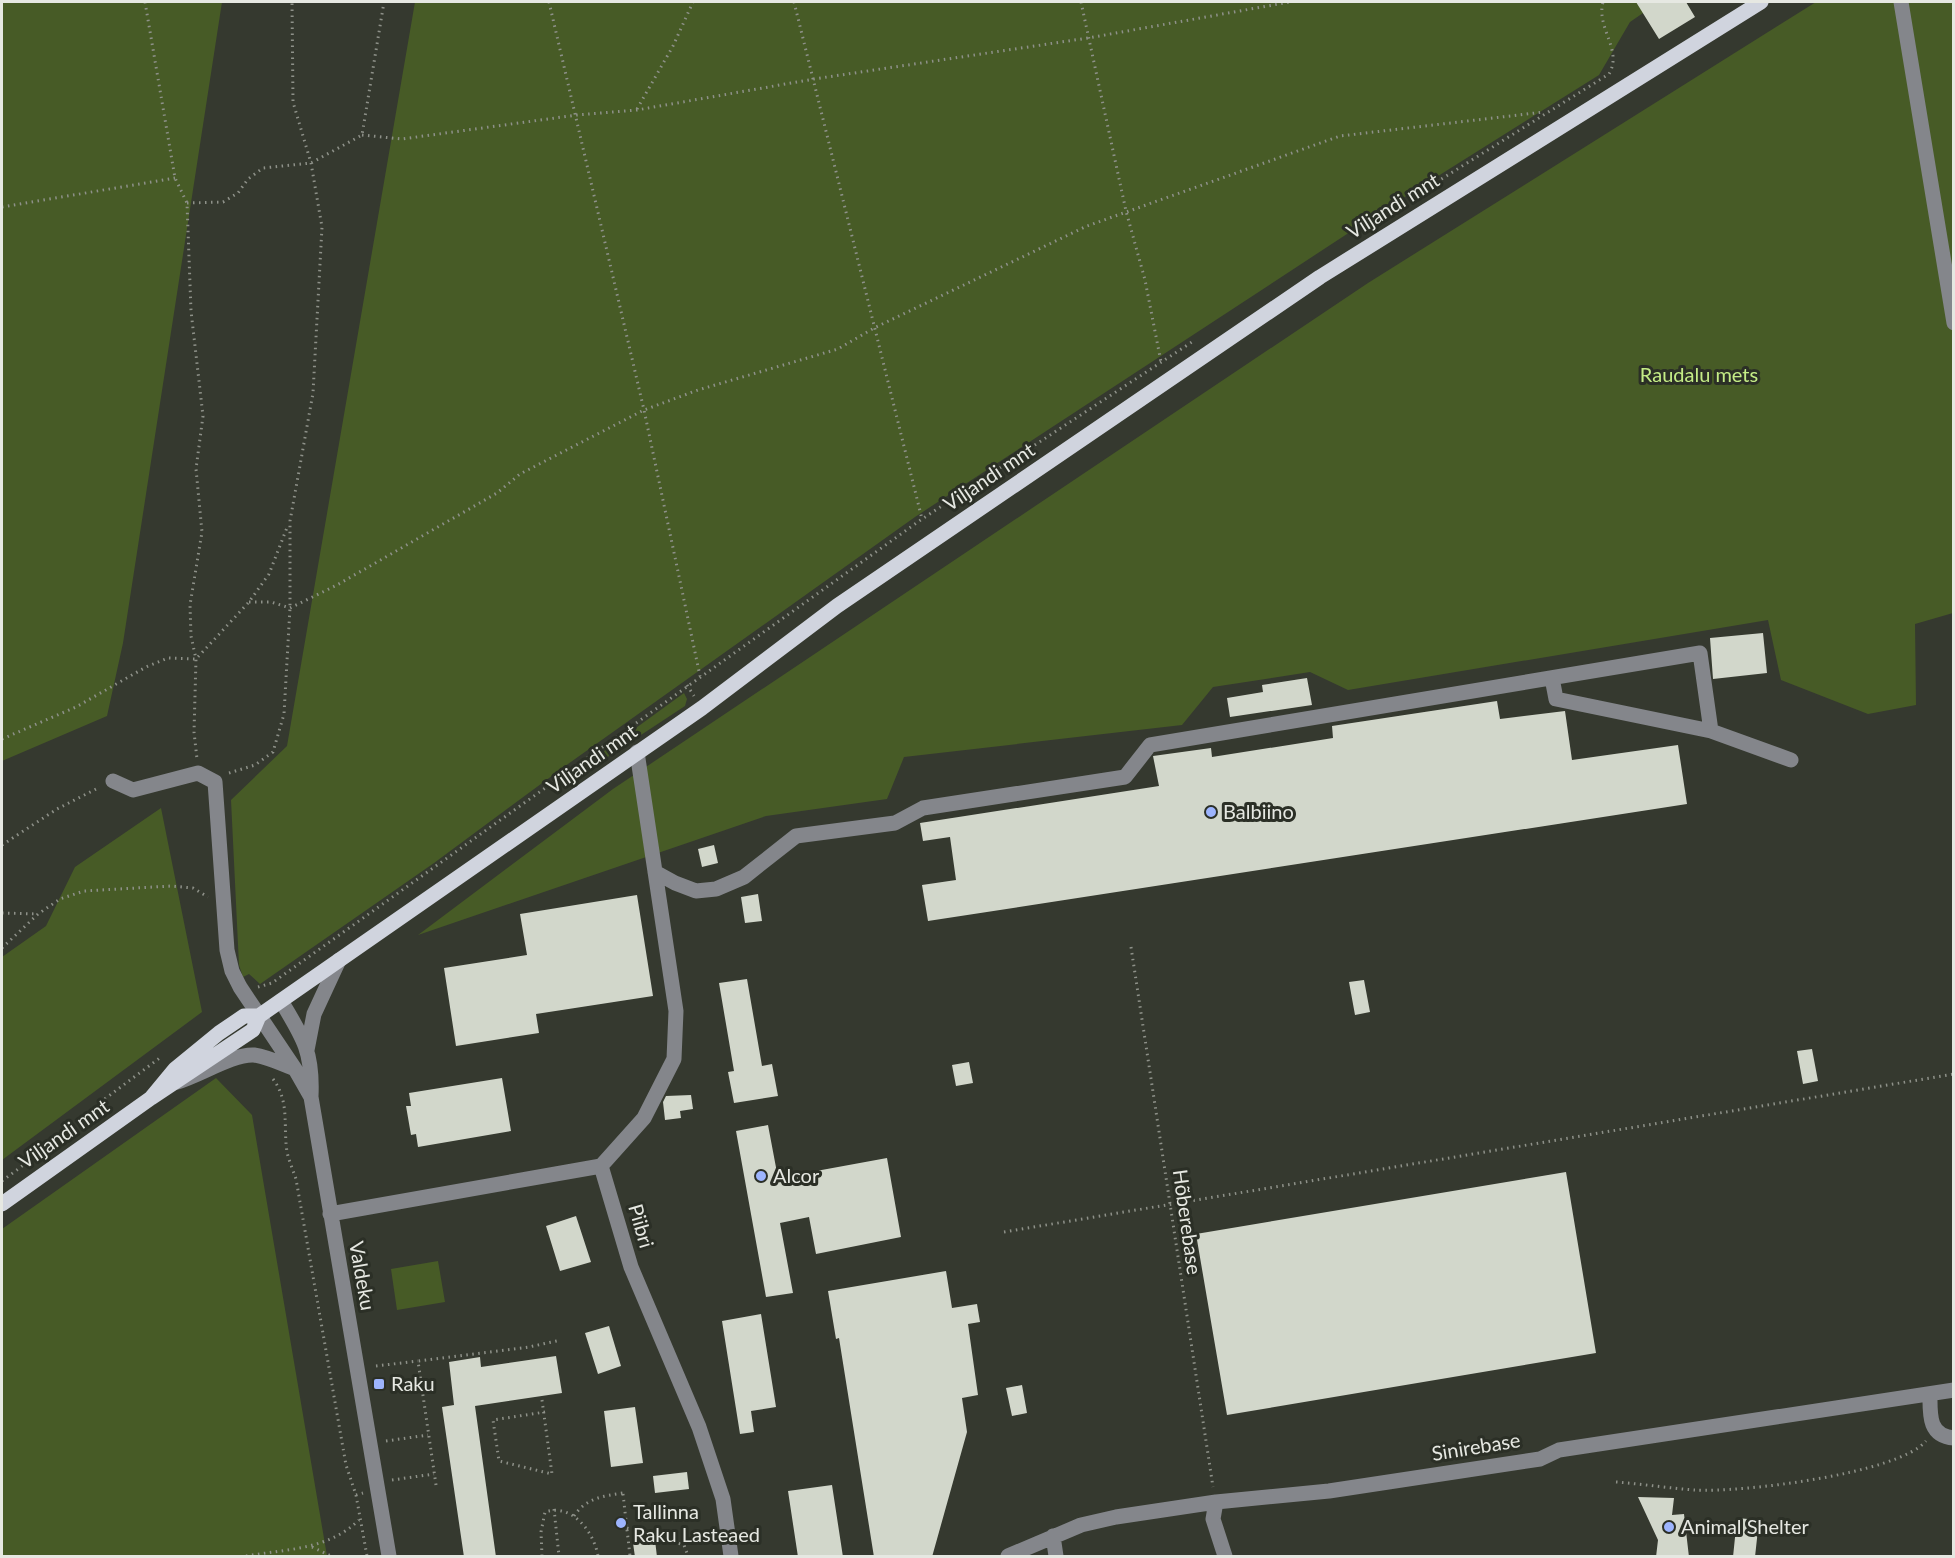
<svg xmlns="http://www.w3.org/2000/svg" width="1955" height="1558" font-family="Lato,sans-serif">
	<rect width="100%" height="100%" fill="#35392f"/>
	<path fill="#475b26" d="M2,2H222L123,643L107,716L2,761Z
		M415,2H1659L1630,22L1599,75L1376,215L915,517L568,764L434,863L260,984L249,974L243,977L239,965L231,800L287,746Z
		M1816,2H1953V613L1915,624L1916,705L1868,714L1781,680L1768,620L1348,690L1310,672L1213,687L1182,725L904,757L887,799L766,816L418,935L613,789L1368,283Z
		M684,693L687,699L685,706L565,785L563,781Z
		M161,808L202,1012L2,1160V957L46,926L75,867Z
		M216,1078L252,1115L327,1556H2V1229Z
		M438,1261L445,1302L397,1310L391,1269Z"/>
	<path fill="#d2d7cb" d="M1636,2H1686L1695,17L1659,39Z
		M1763,633L1767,673L1713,679L1710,638Z
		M1307,678L1312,705L1230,717L1227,698L1263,692L1262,685Z
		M1497,701L1500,719L1565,711L1572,760L1678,745L1687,804L928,921L922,885L956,880L950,837L923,841L920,823L1159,786L1153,756L1211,748L1212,757L1333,738L1332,726Z
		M714,845L718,863L702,867L698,849Z
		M758,894L762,921L745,923L741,897Z
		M637,895L653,996L536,1014L539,1033L456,1046L444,968L527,955L520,914Z
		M747,979L762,1066L772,1064L778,1096L734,1103L728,1072L734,1071L719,983Z
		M1364,980L1370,1012L1355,1015L1349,982Z
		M1812,1049L1818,1081L1803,1084L1797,1051Z
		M969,1062L973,1083L956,1086L952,1065Z
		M502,1078L511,1131L418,1147L416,1134L411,1135L406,1106H411L409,1093Z
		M691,1095L693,1109L680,1111L681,1118L665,1120L663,1102L666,1096Z
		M768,1125L778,1178L887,1158L901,1237L816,1254L809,1217L780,1223L793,1293L766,1297L736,1131Z
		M1566,1172L1596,1353L1227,1415L1196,1234Z
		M576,1216L591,1262L560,1271L546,1226Z
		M946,1271L952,1308L977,1304L980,1322L968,1324L978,1395L962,1398L967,1432L932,1557H874L839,1338L836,1339L828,1291Z
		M761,1314L776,1407L751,1411L754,1432L740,1434L722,1321Z
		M609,1326L621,1366L598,1374L585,1333Z
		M556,1356L562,1393L475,1406L496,1557H464L442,1407L454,1405L449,1362L480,1357L481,1367Z
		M1022,1385L1027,1413L1012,1416L1006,1388Z
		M635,1407L643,1463L611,1467L604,1411Z
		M687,1472L689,1489L655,1493L653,1476Z
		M832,1485L843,1557H798L788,1491Z
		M1638,1497L1674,1498L1672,1515L1684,1514L1689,1557H1656L1658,1540Z
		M1737,1518L1759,1520L1755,1557H1733Z
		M655,1540L657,1557H635L633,1543Z"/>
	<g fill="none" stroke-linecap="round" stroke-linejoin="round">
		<path stroke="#8e9189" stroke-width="3" stroke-dasharray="1.5 4.5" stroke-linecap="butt" d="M145,2L175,178L187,203L191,311L203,416L196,469L202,532L190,605L191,636L196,659L194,732L197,759
			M549,2L644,410L700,676
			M794,2L922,519
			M1081,2L1126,211L1145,280L1161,362
			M637,109L673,46L693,2
			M362,135L402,139L577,115L637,110L814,79L1088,38L1290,2
			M1416,195L1609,74C1623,50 1596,28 1603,2
			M187,203L223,202L238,193L248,179L263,168L311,163L362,135L384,2
			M2,207L175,178
			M249,602H271L290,608L337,585L497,493L520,474L644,410L698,390L838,349L874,328L1087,226L1340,136L1544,112
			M687,685L694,696
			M2,739L76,707L146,667L168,658L196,659L249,602L269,574L288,525
			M229,773L255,765L273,752L284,714L290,608V521L313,393L322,227L311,163L293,102L292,2
			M2,845L57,809L100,787
			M2,913L38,914
			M1131,947L1213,1487
			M2,948L38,914L60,899L84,891L171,886L193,888L208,897
			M258,987L272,983L922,519L1192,342
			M273,1079C290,1102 283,1125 287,1152C289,1161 293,1170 296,1179L346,1465L356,1495L363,1493
			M2,1181L92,1114L102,1101L161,1057
			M1004,1232L1954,1074
			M376,1366L418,1361
			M542,1400L552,1474L499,1461L493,1420L545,1412
			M386,1441L428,1435
			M392,1480L434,1474
			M1616,1482C1642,1484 1668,1488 1694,1490C1739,1493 1898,1474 1926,1441
			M436,1485L418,1361L529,1347L561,1340
			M623,1494L630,1556
			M356,1495L367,1556
			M554,1509L559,1556
			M574,1516C586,1498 603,1496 623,1493
			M627,1528L684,1545L688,1556
			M312,1547L331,1556
			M246,1556C287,1549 328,1550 359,1520
			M542,1556L541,1532L545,1512C572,1503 594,1532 598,1556"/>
		<path stroke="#84868b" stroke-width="15" d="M1901,2L1954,323
			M1552,678L1556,699L1711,731
			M113,781L133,790L198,773L215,782L227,950L232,971L240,987L295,1069L311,1097L389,1556
			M655,872L675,883L696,891L716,889L744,877L796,836L895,823L923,808L1125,777L1150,745L1700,653L1711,731L1791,760
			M281,1001C303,1037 313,1052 311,1096
			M307,1050L314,1014L339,960
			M177,1082C201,1075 232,1054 254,1055C268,1057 282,1064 295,1069
			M601,1166L644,1118L674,1059L676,1011L637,752
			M601,1166L631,1267L699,1427L723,1499L731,1556
			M330,1214L601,1166
			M1930,1394C1930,1414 1928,1436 1954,1438
			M1216,1502L1213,1519L1225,1556
			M1053,1536L1056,1556
			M1008,1556L1081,1525L1116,1517L1216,1502L1329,1491L1540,1459L1559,1450L1954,1390"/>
		<path stroke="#d0d4de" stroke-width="15" d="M151,1098L175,1069L219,1033L244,1016H259L702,708L837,606L1320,277L1761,2
			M2,1204L151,1098L253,1030L259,1016"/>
	</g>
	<g fill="#9db4fd" stroke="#2b2f26" stroke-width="2">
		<circle cx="1211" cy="812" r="6"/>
		<circle cx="761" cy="1176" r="6"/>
		<rect x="373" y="1378" width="12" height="12" rx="3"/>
		<circle cx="621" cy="1523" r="6"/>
		<circle cx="1669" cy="1527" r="6"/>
	</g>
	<g text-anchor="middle" stroke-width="6" stroke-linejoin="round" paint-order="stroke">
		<g font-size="20" fill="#e6e8e2" stroke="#2b2f26">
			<text transform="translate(1393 206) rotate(-32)" y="7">Viljandi mnt</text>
			<text transform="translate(989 477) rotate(-34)" y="7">Viljandi mnt</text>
			<text transform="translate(592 759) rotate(-35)" y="7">Viljandi mnt</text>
			<text transform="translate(64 1134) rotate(-35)" y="7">Viljandi mnt</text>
			<text transform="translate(1187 1222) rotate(82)" y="7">Hõberebase</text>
			<text transform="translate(641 1226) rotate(74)" y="7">Piibri</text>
			<text transform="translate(362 1276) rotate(80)" y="7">Valdeku</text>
			<text transform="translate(1476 1447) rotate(-9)" y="7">Sinirebase</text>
		</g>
		<g font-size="20" fill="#c4ec86" stroke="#2b2f26">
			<text x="1699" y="382">Raudalu mets</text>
		</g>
		<g font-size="20" fill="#e6e8e2" stroke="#2b2f26" text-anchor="start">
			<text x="1223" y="819">Balbiino</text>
			<text x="773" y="1183">Alcor</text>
			<text x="391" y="1391">Raku</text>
			<text x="633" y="1519">Tallinna<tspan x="633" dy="23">Raku Lasteaed</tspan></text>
			<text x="1681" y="1534">Animal Shelter</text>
		</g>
	</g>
	<rect width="1955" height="1558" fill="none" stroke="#e6e8e2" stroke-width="6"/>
</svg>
